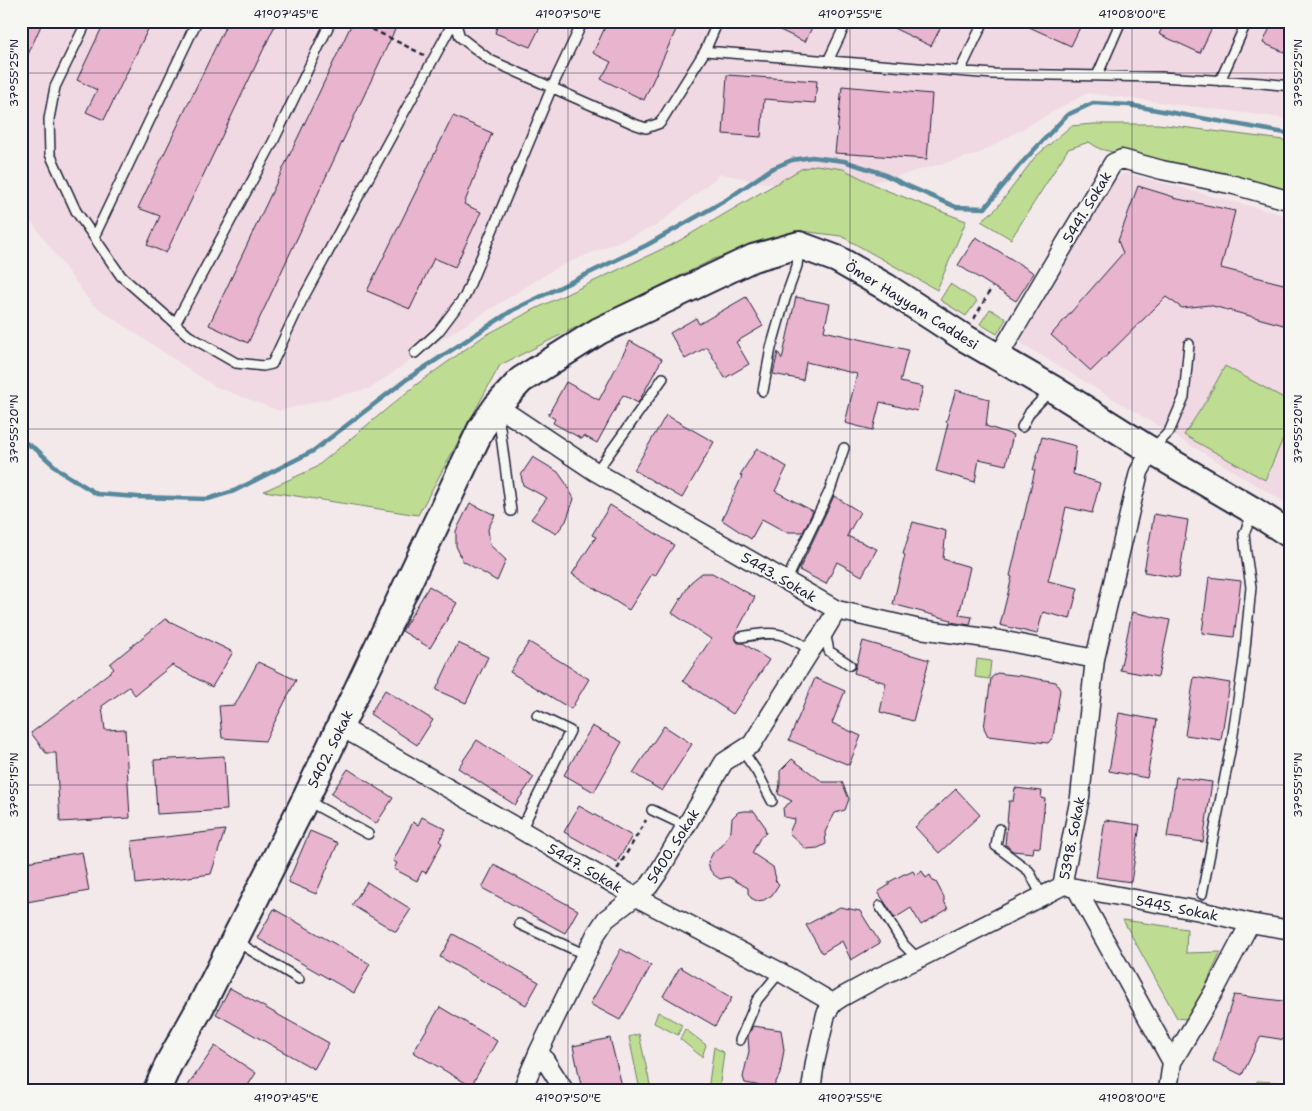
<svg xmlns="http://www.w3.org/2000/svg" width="1312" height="1111" font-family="'Shantell Sans',sans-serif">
	<rect width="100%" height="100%" fill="#f3e9eb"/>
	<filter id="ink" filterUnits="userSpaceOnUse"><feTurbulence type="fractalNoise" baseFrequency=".02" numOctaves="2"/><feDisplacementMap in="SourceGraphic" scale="10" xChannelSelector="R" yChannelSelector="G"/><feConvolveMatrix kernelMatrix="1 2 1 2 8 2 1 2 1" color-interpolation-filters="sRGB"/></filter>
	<g filter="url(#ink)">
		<path fill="#f0d9e2" d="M21,21H1291V119L1087,93L978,154L828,195L721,174L656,226L558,267L423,351L371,388L279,411L214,386L92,304L21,208Z
			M1125,173L1291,217V489L1288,504L1022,344L1018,336L1113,180Z"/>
		<path fill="#bfdc93" stroke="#707f67" d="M1093,124H1158L1291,141V194L1269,188L1100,149L1089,142L1068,149L1011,239L981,221L996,209L1035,157L1071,126Z
			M816,165L843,169L883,189L966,221L937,290L841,236L801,231L773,239L714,259L500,365L418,515L264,491L315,468L417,384L484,336L533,310L677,242L801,169Z
			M950,284L977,301L966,316L940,300Z
			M990,309L1006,319L997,334L980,324Z
			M1225,366L1291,402V424L1282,441L1265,480L1184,435L1206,401Z
			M977,659L991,661L989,679L975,677Z
			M1123,920L1187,929L1186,953L1221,952L1193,1013L1186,1019L1177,1018Z
			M658,1012L682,1025L678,1035L654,1023Z
			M685,1029L706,1045L702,1057L680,1039Z
			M639,1034L651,1089L640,1090L629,1037Z
			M714,1047L724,1053L719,1090H708Z
			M1257,1081L1291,1083V1090H1255Z"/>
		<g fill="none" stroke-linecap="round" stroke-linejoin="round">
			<path stroke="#59889c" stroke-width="4.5" d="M21,440L37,450L60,471L97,494L138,497L208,499L234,491L313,451L407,379L513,310L647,245L726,200L771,169L792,160L812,157L844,161L881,173L906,185L956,207L985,208L1018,167L1067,115L1093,103L1129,105L1291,134"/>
		</g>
		<path fill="#e8b4ce" stroke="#22223b" d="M28,21H43L21,70V35Z
			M105,21H152L104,120L86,112L97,90L77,80Z
			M228,21H277L166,253L147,245L160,216L138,208Z
			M353,21H399L248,343L209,325Z
			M499,21H543L530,47L495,33Z
			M608,21H680L644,100L601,79L611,62L593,53Z
			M761,21H815L805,42Z
			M879,21H944L931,46Z
			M1016,21H1083L1071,46Z
			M1166,21H1215L1200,53L1159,34Z
			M1273,21H1291V55L1263,43Z
			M727,75L817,81L815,103L764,99L761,137L723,134Z
			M842,86L932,94L927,159L835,153Z
			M453,116L492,133L464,204L481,212L455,267L434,258L410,309L367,291Z
			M1138,186L1174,197L1173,198L1235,211L1221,268L1291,286V327L1209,305L1182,308L1166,297L1091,371L1051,335L1123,253L1118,241Z
			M976,237L1034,273L1016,301L958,265Z
			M746,297L763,326L736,342L749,364L725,378L707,347L685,359L670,333L696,318L699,324Z
			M796,297L830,304L824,331L908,350L900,382L923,387L917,411L880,402L873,430L845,423L857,374L806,362L803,380L773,374L778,352L782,359Z
			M630,341L662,359L638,403L623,395L597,443L584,436L582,439L553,423L555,419L548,415L566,382L599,400Z
			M956,390L989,399L986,426L1013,435L1006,465L979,459L975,482L936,471L948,423L946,422Z
			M666,415L714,442L682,498L634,470Z
			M1042,437L1076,446L1073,474L1100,483L1092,513L1066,507L1061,530L1048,581L1078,588L1070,619L1043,612L1037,634L1000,625L1012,577L1010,576L1035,470H1033Z
			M757,448L787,467L775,491L813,511L803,532H786L762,519L751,539L722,520L742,476L740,475Z
			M533,457L558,472L567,485L574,499L566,521L556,534L531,519L547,498L523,485L521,475Z
			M834,496L860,512L847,536L877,549L862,576L837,562L826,584L799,570Z
			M470,503L495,515L488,529L490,545L506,560L497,581L463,561L456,546V531Z
			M610,505L674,545L655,576L652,574L629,610L572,574L596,537L592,535Z
			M1154,514L1188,520L1179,578L1144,572Z
			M913,522L946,531L943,559L970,567L959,615L972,617L970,625L950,622L951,620L893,604L905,555L903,554Z
			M702,573H712L755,597L734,637L738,643H743L769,660L733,714L683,681L711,639L672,613L691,582Z
			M1209,577L1241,581L1234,637L1202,633Z
			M429,586L457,603L430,648L402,631Z
			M1132,612L1170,620L1158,677L1120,670Z
			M165,619L233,652L212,687L172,665L135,695L129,687L102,706L105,730L125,729L130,818L60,822L56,753H46L31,733L114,669L110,664Z
			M863,641L929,660L913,721L880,712L886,683L854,673Z
			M529,642L589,679L571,709L510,672Z
			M458,643L488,657L466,703L436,690Z
			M258,662L296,680L265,741L222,738L219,706L235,705Z
			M997,673L1022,676L1056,682L1060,690L1053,737L1048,743L988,736L984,728L991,678Z
			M1194,677L1230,683L1221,740L1185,735Z
			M815,678L845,691L832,723L861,736L849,765L789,740Z
			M385,690L433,720L417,745L370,714Z
			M1119,713L1157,720L1147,778L1109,771Z
			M592,726L622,742L594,792L564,775Z
			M664,726L692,744L662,791L633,773Z
			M477,740L534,777L515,805L458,768Z
			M224,756L227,810L157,814L154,760Z
			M792,759L823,782H842L849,799L845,810L835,813L825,832L826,844L818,848L806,849L789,833L795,819L784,817L783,808L792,801L778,794L780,784V771Z
			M348,769L393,798L376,824L331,794Z
			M1176,777L1212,782L1203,842L1167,837Z
			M1015,788L1042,791L1041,798L1045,799L1040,848L1034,847L1033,853L1013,851L1008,847V846L1005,845L1009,801H1013Z
			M956,789L980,815L939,853L915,827Z
			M579,806L632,836L617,862L564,832Z
			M744,811H754L764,825L766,833L761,836L752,853L773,867L776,879L775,880L779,884L772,895L764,900L757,901L751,898L748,893V888L729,877L720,879L714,875L710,870L708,862L714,851L722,846L731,831L732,818L738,812Z
			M422,817L446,829L439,841L442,843L426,873L422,871L417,881L394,869L397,863L393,861L413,822L418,825Z
			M1105,820L1140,825L1131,882L1096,877Z
			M225,830L211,874L136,884L132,841Z
			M310,831L338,843L316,894L288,882Z
			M82,852L89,891L21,903V863Z
			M494,865L578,910L565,933L482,888Z
			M913,871L916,876L922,871L926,878L930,875L933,881L936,882L944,897V901L948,909L921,925L911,908L895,918L878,892L889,885V882L904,874H907Z
			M367,882L411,909L396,932L352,905Z
			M840,907L860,911L880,943L851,960L842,941L822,953L806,925Z
			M274,909L370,964L354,993L257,938Z
			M453,934L539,982L526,1005L440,957Z
			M621,949L651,966L620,1020L590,1004Z
			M680,967L732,998L715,1026L663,996Z
			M230,988L329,1043L314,1069L216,1014Z
			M1234,995L1291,1002V1041L1261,1036L1242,1075L1213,1061Z
			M440,1007L497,1041L471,1086L413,1052Z
			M753,1026L781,1030L784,1050L780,1074L773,1088L745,1083L743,1077L749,1051L748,1036Z
			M610,1038L623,1090H582L573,1046Z
			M215,1046L256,1073L245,1090H185Z"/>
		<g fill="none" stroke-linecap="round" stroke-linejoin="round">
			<g stroke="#22223b" stroke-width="12">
				<path id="lane" d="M87,21L55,87L49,119L50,154L76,211L121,276L189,336L236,363L263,366L272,364L302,300L454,21
					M455,21L460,37L490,60L634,124L646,128L660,123L705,51L718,21
					M705,51L993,74L1161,77L1262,83L1291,86
					M828,61L847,21
					M960,71L984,21
					M1097,76L1121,21
					M1220,81L1247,21
					M94,237L197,21
					M175,324L273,142L331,21
					M415,353L438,332L465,296L552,87L583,21
					M763,391L771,348L785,299L797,266L799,248
					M498,413L511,511
					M1022,427L1030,412L1051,390
					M1153,448L1169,432L1184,397L1189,344
					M596,472L663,378
					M787,582L791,571L830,490L844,448
					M825,632L829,651L850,665
					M741,637C776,631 780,631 811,650
					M742,750L757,772L772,801
					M309,798L315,805L368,834
					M652,810L686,826
					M999,829L996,846L1029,871L1042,896
					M521,830L570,731L537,715
					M1202,894L1232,741L1244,659L1251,587L1246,553L1244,534L1253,513
					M880,906L904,945L918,959
					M519,924L586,955
					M238,939L247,948L299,979
					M740,1040L757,1000L780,972"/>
			</g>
			<g stroke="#22223b" stroke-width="21">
				<path id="street" d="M998,357L1113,163L1122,159L1162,170L1234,185L1291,201
					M497,406L596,472L837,610L920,629L1000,640L1095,659
					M341,727L521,830L636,897L780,972L833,1003
					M1070,887L1200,911L1250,923L1291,930
					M1076,888L1172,1062L1216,988L1250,923
					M539,1051L564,1090
					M522,1090L539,1051L596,934L606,919L649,886L658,873L724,762L752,744L811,650L824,632L837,610
					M811,1090L815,1062L826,1014L833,1003L842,997L877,978L918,959L1062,886L1080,797L1095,659L1139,472L1151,450
					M1168,1090L1172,1062"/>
			</g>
			<g stroke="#22223b" stroke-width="30">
				<path id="secondary" d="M157,1090L170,1061L200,1008L307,796L481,429L497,406L521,380L599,331L753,258L799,245L837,259L886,287L963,337L1053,389L1145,447L1254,511L1291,535"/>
			</g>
			<path stroke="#22223b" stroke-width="2.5" stroke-dasharray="5 4" stroke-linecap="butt" d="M356,21L424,55
				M974,319L992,287
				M617,867L618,868L646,820"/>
			<use href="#lane" stroke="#f6f6f2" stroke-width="9"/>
			<use href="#street" stroke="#f6f6f2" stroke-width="18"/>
			<use href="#secondary" stroke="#f6f6f2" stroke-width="26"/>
		</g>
	</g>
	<path fill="none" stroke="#22223b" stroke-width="1" stroke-opacity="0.45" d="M286,21V1090M568,21V1090M850,21V1090M1132,21V1090M21,73H1291M21,429H1291M21,785H1291"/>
	<g text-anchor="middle" stroke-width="4" stroke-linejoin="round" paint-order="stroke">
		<g font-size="14" fill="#22223b" stroke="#f6f6f2">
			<text transform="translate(1087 207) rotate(-59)" y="5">5441. Sokak</text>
			<text transform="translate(912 305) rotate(32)" y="5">Ömer Hayyam Caddesi</text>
			<text transform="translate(779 577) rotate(30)" y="5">5443. Sokak</text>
			<text transform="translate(330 749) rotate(-64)" y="5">5402. Sokak</text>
			<text transform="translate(1072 838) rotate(-79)" y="5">5398. Sokak</text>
			<text transform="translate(673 846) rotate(-58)" y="5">5400. Sokak</text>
			<text transform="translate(585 868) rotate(30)" y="5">5447. Sokak</text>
			<text transform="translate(1177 908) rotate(11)" y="5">5445. Sokak</text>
		</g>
	</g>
	<rect width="1312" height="1111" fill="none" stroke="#f6f6f2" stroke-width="55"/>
	<rect x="28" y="28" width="1256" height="1056" fill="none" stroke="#22223b" stroke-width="2"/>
	<g font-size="12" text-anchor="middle" fill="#22223b">
		<text x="286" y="18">41°07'45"E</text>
		<text x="568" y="18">41°07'50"E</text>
		<text x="850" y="18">41°07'55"E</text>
		<text x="1132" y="18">41°08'00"E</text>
		<text transform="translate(14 73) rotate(-90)" y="4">37°55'25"N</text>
		<text transform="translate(1298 73) rotate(-90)" y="4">37°55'25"N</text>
		<text transform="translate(14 429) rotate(-90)" y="4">37°55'20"N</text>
		<text transform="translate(1298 429) rotate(-90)" y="4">37°55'20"N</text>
		<text transform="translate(14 785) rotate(-90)" y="4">37°55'15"N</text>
		<text transform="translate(1298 785) rotate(-90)" y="4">37°55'15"N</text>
		<text x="286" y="1102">41°07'45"E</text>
		<text x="568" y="1102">41°07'50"E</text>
		<text x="850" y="1102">41°07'55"E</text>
		<text x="1132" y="1102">41°08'00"E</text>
	</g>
</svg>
